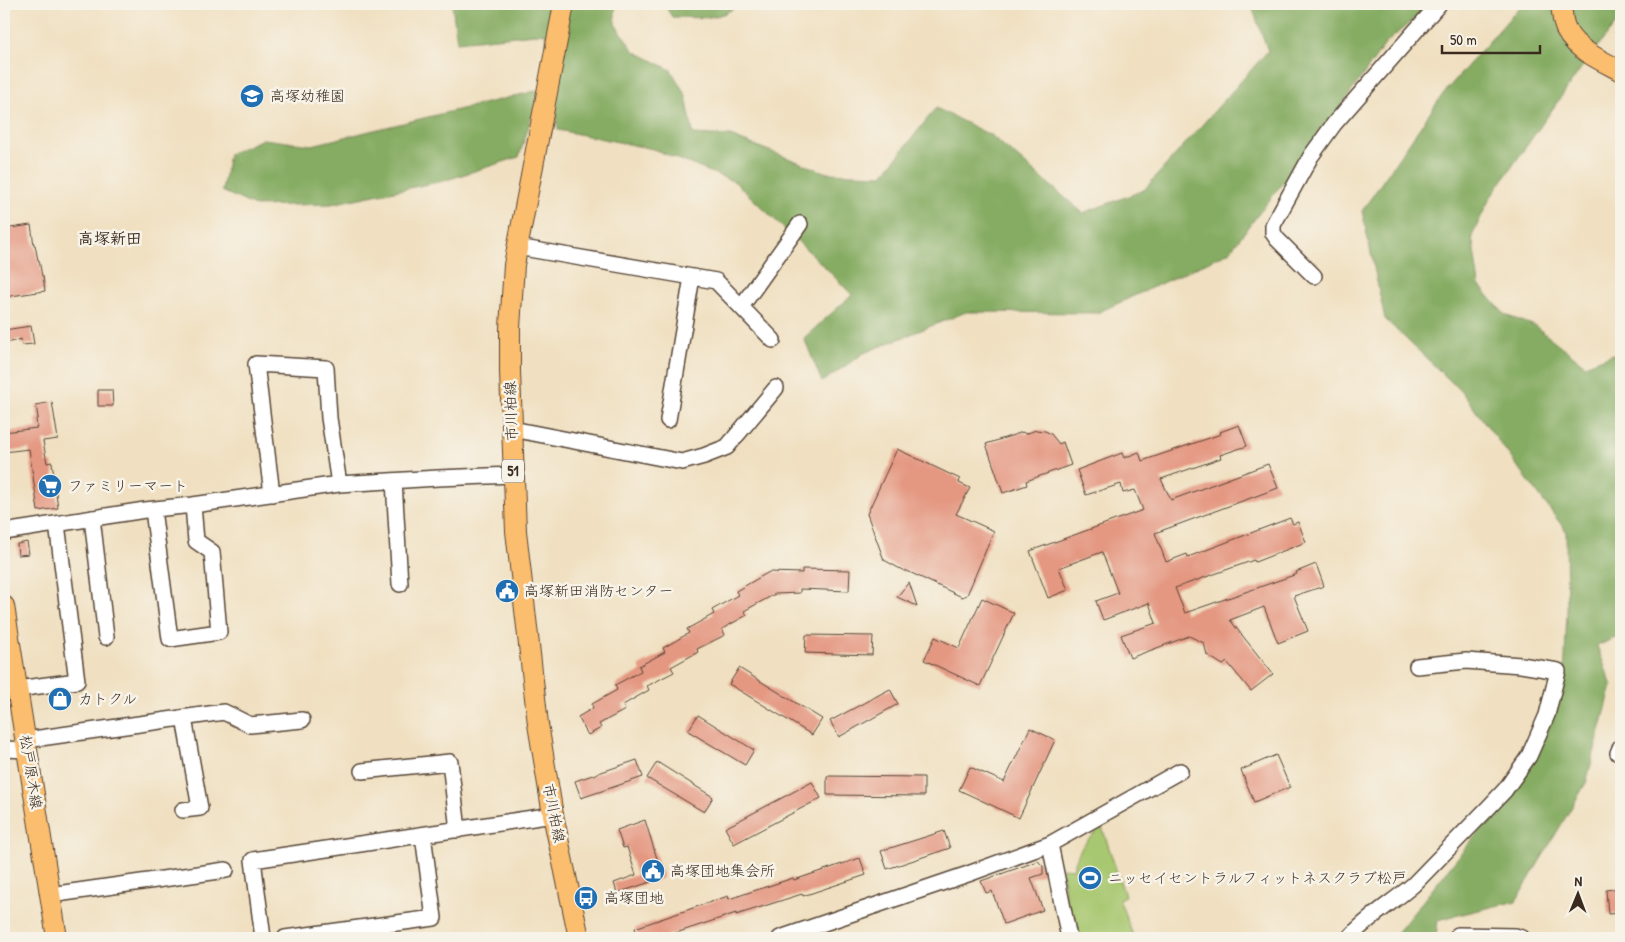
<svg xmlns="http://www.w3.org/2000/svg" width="1625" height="942" font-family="'Patrick Hand','Klee One',sans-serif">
	<rect width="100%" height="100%" fill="#f7f3e8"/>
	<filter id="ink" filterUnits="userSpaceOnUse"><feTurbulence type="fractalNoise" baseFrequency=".02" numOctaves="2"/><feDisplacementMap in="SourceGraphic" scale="10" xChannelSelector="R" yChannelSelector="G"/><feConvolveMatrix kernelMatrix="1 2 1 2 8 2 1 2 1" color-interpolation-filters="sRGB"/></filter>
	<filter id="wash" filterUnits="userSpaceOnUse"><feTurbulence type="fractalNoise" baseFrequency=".0096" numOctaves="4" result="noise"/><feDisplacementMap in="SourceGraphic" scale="20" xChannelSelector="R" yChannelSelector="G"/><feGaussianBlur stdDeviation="1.12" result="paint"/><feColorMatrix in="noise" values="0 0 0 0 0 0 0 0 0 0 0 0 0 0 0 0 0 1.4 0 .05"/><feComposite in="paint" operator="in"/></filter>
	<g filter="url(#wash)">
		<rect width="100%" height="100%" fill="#f0e0c1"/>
		<path fill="#a7c76f" stroke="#717846" d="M1102,827L1125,896L1119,899L1134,938H1070L1062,868L1073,869C1079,848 1085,841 1102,827Z"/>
		<path fill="#85ac62" stroke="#606b40" d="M452,4H621L615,9V24L634,51L671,70L686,96L693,134L730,136L827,173L883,175L936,108L992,136L1083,213L1144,190L1268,51L1251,4H1431L1386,43L1323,131L1229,252L1097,313L966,312L864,353L822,382L804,338L852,295L826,268L735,182L653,149L558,130L545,33L457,42Z
			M664,4H738C722,22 693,17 672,17Z
			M1522,4H1621V18L1589,57L1490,198L1472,236L1479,285L1505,315L1535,326L1585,365L1621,351V639L1615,638L1597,646L1612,686L1586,783L1516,901L1438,920L1436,938H1393L1476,835L1535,754L1564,679L1567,611L1566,531L1461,391L1385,319L1362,211L1443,94Z
			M540,90L519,157L443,181L331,204L255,206L222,191L229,154L263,139L312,145Z"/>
		<g id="blocks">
			<path fill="#e49781" d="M31,225L34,245H35L38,260H39L42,276H43L45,291L4,297V229Z
				M31,326L34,344L22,345L21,339L4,344V330Z
				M98,390H112L113,406H98Z
				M52,402L58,439L43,441L47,463L52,462L58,508L38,511L29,449L4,452V432L37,428L36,419L38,418L36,405Z
				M1239,425L1247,446L1220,455L1221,458L1161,479L1171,500L1268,464L1278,488L1155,533L1166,562L1187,554L1188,557L1290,518L1293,524L1298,522L1306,542L1255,562L1254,560L1175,588L1185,613L1297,574L1296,572L1316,564L1324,586L1294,596L1308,631L1278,643L1264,607L1230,620L1273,674L1251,691L1227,662L1223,665L1207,655L1204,643L1189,636L1130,658L1121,635L1156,623L1149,603L1103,620L1096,601L1118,593L1102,552L1059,568L1068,590L1048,598L1030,551L1143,510L1135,490L1123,493L1121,484L1086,495L1077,470L1122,453L1124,458L1139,452L1142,461L1221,434L1220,432Z
				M1036,430L1045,431L1051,434L1059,444L1063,442L1071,465L1026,481L1027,485L1003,493L986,444L1023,432L1025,434Z
				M897,449L960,479L959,483L970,488L956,514L994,531L967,595L962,597L905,570L906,572L884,560L867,514Z
				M27,542L29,554L18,555L17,544Z
				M802,569L850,570L849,591L800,589V593L775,594L744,611L747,615L722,629L725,635L697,649L698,652L671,667L674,672L647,686L649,690L623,705L625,710L599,724L601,728L588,735L578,717L593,708L592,704L617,690L615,685L641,671L639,666L665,652L663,648L689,633L687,629L714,614L712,610L738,595L736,591L769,572L802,573Z
				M909,582L917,606L897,597Z
				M982,598L1014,613L980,686L924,660L935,637L959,648Z
				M806,635L873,636L872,655L805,653Z
				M739,668L822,719L812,735L729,684Z
				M890,689L898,704L839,737L830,721Z
				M698,715L754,750L745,765L688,731Z
				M1030,728L1055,740L1019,818L959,790L970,767L1004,782Z
				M1276,755L1290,787L1254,802L1241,770Z
				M637,760L643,777L581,798L575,781Z
				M657,762L713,797L704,812L647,778Z
				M827,776L924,777V796L827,795Z
				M812,782L821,798L734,844L725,828Z
				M645,820L663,878L617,893L614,883L636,875L627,847L623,848L617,830Z
				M944,831L950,848L887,869L881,851Z
				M860,858L866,875L803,896L802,894L736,915V913L661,938H638L635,928L728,896L729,899L793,878L794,880Z
				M1038,861L1043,866V874L1031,878L1043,910L1004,924L992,891L986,893L981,881Z
				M1621,888V913L1608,914L1606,890Z"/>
		</g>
	</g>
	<g filter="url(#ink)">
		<use href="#blocks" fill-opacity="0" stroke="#564536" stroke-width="1"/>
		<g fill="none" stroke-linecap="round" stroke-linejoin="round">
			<g stroke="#564536" stroke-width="18">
				<path id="minor" d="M517,247L716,281L773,340
					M1314,276L1277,239L1273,233V225L1311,156L1334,124L1439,4
					M741,307L800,224
					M668,420L692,277
					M512,429L682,462L704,456L727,447L776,388
					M394,481L400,584
					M272,494L256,364L326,368L329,418L339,484
					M153,510L170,639L219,632L212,552L196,541L193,505
					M92,518L106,637
					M4,532L145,510L193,505L339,484L438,478L513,475
					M17,689L77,681L57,524
					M26,740L224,712L250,725L302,720
					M1621,746L1618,753L1621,754
					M4,749L27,750
					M362,771L450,762L458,830
					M183,810L200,808L184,718
					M1050,844L1069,938
					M50,895L226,870
					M1458,935L1515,936L1522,938
					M263,938L253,860L553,815
					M285,938L434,918L423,835
					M780,938L968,874L1050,844L1180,771
					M1349,938C1368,917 1392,903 1413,885L1489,807L1505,790L1529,756L1547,715L1558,671L1521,665L1466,661L1417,666"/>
			</g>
			<g stroke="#564536" stroke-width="22">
				<path id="major" d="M564,4L514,265L510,328V372L516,531L538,724L553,815L579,938
					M1561,4C1562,10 1562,17 1564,24C1570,48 1601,60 1621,71
					M4,606L57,938"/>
			</g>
			<use href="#minor" stroke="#fff" stroke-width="15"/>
			<use href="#major" stroke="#fbbd6e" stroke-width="20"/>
		</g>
	</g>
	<defs>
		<g id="school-disc" transform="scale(1.25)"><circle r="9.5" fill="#1f6fb2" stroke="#f7f3e8"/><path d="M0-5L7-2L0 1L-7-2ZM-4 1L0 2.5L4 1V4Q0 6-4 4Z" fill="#fff"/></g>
		<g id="supermarket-disc" transform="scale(1.25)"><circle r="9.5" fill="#1f6fb2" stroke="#f7f3e8"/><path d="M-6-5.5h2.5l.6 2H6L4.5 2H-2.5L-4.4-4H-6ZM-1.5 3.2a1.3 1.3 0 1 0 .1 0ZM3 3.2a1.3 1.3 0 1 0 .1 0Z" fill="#fff"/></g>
		<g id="civic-disc" transform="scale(1.25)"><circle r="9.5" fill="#1f6fb2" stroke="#f7f3e8"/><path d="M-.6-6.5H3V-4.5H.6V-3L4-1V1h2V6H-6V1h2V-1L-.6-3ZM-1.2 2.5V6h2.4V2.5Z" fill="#fff"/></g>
		<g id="shop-disc" transform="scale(1.25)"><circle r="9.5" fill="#1f6fb2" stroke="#f7f3e8"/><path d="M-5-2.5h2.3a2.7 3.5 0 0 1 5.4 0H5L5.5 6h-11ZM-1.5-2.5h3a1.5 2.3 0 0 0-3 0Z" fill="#fff"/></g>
		<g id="stadium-disc" transform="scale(1.25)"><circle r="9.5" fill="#1f6fb2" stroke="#f7f3e8"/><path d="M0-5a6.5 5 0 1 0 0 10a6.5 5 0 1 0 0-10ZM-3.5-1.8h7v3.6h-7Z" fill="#fff"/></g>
		<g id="bus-disc" transform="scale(1.25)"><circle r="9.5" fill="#1f6fb2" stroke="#f7f3e8"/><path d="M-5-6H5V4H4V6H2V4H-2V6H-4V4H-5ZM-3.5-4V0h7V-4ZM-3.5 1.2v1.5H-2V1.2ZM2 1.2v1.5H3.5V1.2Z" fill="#fff"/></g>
	</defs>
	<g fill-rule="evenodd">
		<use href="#school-disc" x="252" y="96"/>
		<use href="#supermarket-disc" x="50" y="486"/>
		<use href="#civic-disc" x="507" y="591"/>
		<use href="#shop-disc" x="60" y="699"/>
		<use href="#civic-disc" x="653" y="871"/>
		<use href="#stadium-disc" x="1090" y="878"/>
		<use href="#bus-disc" x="586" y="898"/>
	</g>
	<g text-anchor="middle" stroke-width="5" stroke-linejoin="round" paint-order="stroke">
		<rect fill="#f7f3e8" stroke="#73665b" stroke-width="1" x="502" y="459.5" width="22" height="23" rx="4"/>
		<g font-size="14" font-weight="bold" fill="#3b2a1e">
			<text x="513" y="476">51</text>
		</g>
		<g font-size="15" fill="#3b2a1e" stroke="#f7f3e8" text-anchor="start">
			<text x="270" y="101">高塚幼稚園</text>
			<text x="68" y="491">ファミリーマート</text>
			<text x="524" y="596">高塚新田消防センター</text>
			<text x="78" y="704">カトクル</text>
			<text x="670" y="876">高塚団地集会所</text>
			<text x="1108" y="883">ニッセイセントラルフィットネスクラブ松戸</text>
			<text x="604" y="903">高塚団地</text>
		</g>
		<g font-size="15" fill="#3b2a1e" stroke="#f7f3e8">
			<text transform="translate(511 411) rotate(-92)" y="5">市川柏線</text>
			<text transform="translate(31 772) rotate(81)" y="5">松戸原木線</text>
			<text transform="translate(554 813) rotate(79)" y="5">市川柏線</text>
		</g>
		<g font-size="16" font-weight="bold" fill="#3b2a1e" stroke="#f7f3e8">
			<text x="110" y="244">高塚新田</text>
		</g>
	</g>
	<rect width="1625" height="942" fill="none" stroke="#f7f3e8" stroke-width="20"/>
	<g transform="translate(1578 894) rotate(1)" stroke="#f7f3e8" stroke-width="4" paint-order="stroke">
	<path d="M0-4L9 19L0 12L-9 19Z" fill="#3b2a1e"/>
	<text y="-8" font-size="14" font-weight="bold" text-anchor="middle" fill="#3b2a1e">N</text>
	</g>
	<path d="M1442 45v8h98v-8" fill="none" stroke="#3b2a1e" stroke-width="2.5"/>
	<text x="1450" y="45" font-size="15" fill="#3b2a1e" stroke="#f7f3e8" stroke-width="4" paint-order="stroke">50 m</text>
</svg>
